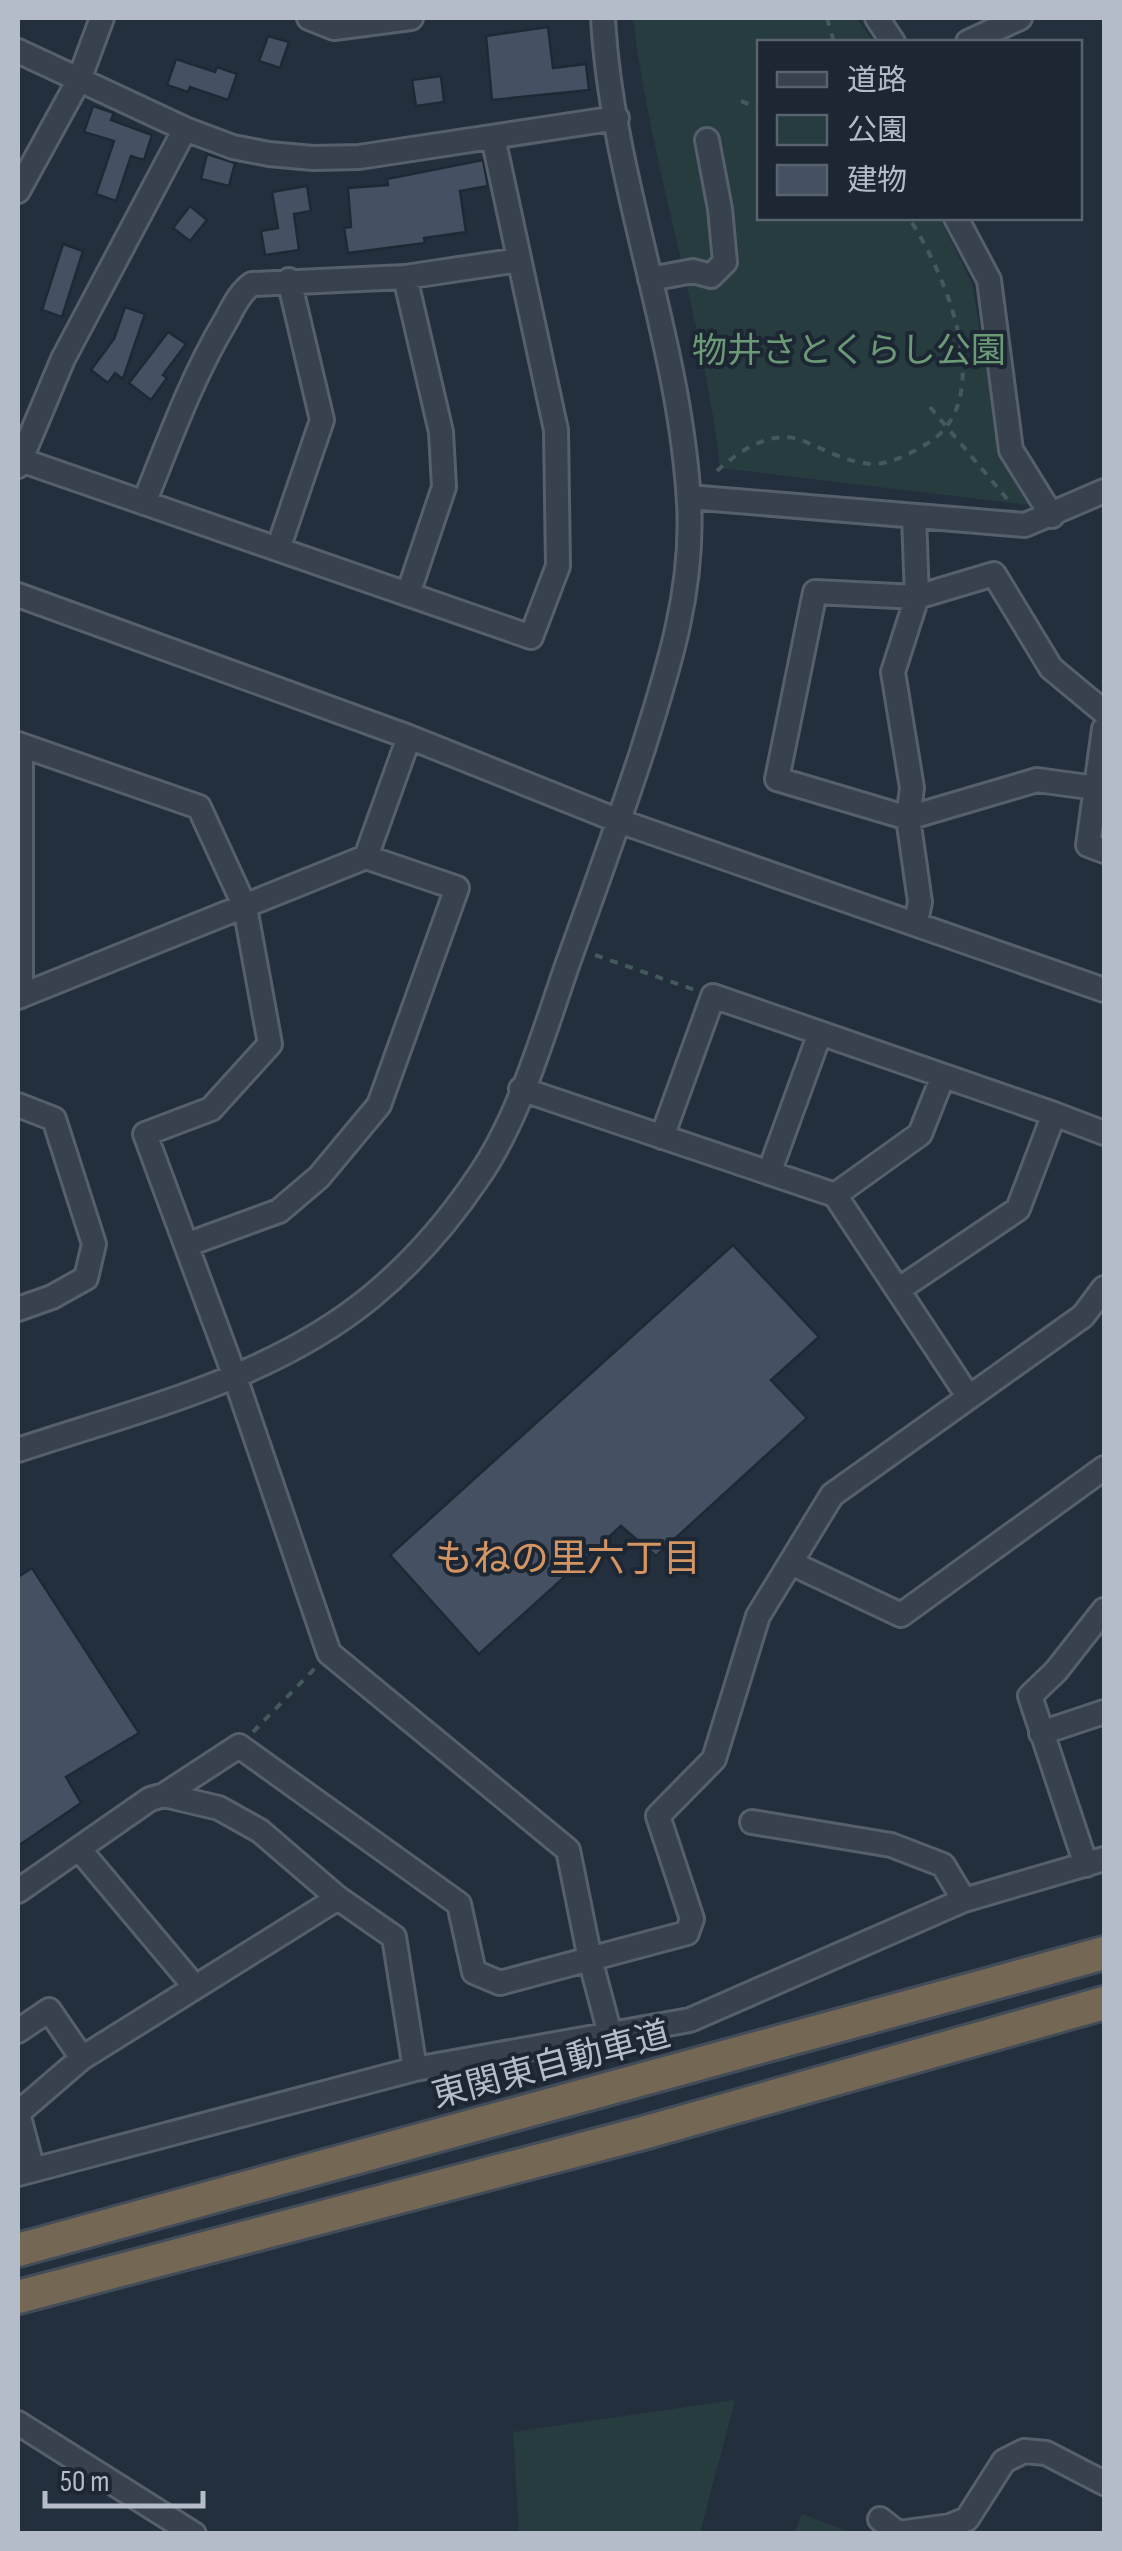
<svg xmlns="http://www.w3.org/2000/svg" width="1122" height="2551" font-family="'Sofia Sans Condensed','Noto Sans JP',sans-serif">
	<rect width="100%" height="100%" fill="#242f3e"/>
	<path fill="#263c3f" d="M633,18H856L874,42H760V218H940L972,284L1001,456L1028,505L720,468C703,315 651,169 633,18Z
		M735,2400L700,2533H519L513,2432Z
		M802,2514L852,2533H794Z"/>
	<path fill="#455162" stroke="#1f2835" stroke-width="2.5" d="M548,27L553,68L586,64L589,90L492,100L486,36Z
		M268,36L289,42L280,68L259,61Z
		M176,59L215,72L217,67L237,74L228,100L190,87L188,92L167,85Z
		M441,76L444,102L416,106L412,80Z
		M93,106L114,113L111,120L152,135L144,160L131,156L116,201L96,194L114,141L84,132Z
		M207,154L235,163L229,186L201,179Z
		M483,160L488,186L460,191L466,232L424,238L425,243L348,253L344,228L351,227L348,188L388,185L387,179Z
		M307,186L311,211L294,214L299,250L265,255L261,231L278,228L272,192Z
		M190,206L207,220L190,241L173,228Z
		M63,244L83,251L62,317L42,310Z
		M125,307L145,314L123,379L115,373L108,383L91,370L114,339Z
		M168,332L186,344L163,375L167,378L151,400L129,383Z
		M733,1245L819,1337L771,1380L807,1418L656,1556L621,1526L479,1654L390,1555Z
		M32,1568L139,1733L66,1777L81,1803L18,1846V1577Z"/>
	<g fill="none" stroke-linecap="round" stroke-linejoin="round">
		<g stroke="#565f6c" stroke-width="28">
			<path id="minor" d="M309,18L334,28L411,18
				M877,18L893,42
				M968,42L1020,18
				M18,51L185,129L233,147L269,154L313,158L359,157L617,118
				M18,191L79,80L102,18
				M956,218L989,280L1011,450L1052,516
				M405,277L441,432L444,487L408,594
				M650,279L693,271L711,276L725,262L720,209L707,140
				M18,459L531,637L558,566L556,430L493,137
				M18,466L63,359L185,129
				M689,497L1025,525L1104,491
				M144,503C169,441 191,379 225,322C233,308 239,293 252,284L405,277L519,260
				M914,517L917,597L893,672L912,788L908,818L920,902L916,922
				M278,549L322,420L289,280
				M18,595L409,737L619,821L1104,990
				M1104,729L1088,845L1104,851
				M18,744L199,807L245,907L270,1044L211,1109L145,1134L235,1377L329,1653L568,1850L590,1959L610,2034
				M1096,788L1037,780L908,818L777,779L815,592L917,597L994,574L1051,668L1104,712
				M21,996V745
				M18,997L366,857L409,737
				M521,1089L835,1195L968,1396
				M18,1105L54,1119L94,1244L86,1278L52,1297L18,1309
				M1054,1114L1104,1133
				M662,1137L713,996L1054,1114L1018,1209L898,1290
				M769,1173L820,1033
				M835,1195L920,1134L943,1076
				M186,1245L279,1211L319,1177L379,1105L457,888L366,857
				M18,1450C138,1410 271,1379 371,1297C411,1264 448,1222 477,1179C520,1118 544,1031 569,960C594,891 619,822 642,752C668,670 694,590 689,503C680,339 612,182 603,18
				M791,1563L901,1615L1104,1468
				M1041,1733L1104,1712
				M164,1795L239,1746L459,1904L474,1972L500,1983L687,1933L692,1919L658,1816L714,1759L758,1616L832,1495L1083,1316L1104,1288
				M752,1822L891,1845L943,1865L964,1900
				M79,1849L195,1987
				M1086,1865L1030,1696L1056,1671L1104,1610
				M18,1891L150,1799L164,1795L219,1808L260,1831L338,1898L394,1937L415,2069
				M18,2031L49,2010L82,2058
				M18,2113L82,2058L338,1898
				M18,2113L33,2170
				M18,2174L415,2069L690,2020L964,1900L1104,1859
				M18,2423L194,2534
				M880,2519L898,2533L950,2526L967,2519L1004,2461L1024,2451L1046,2453L1104,2483"/>
		</g>
		<g stroke="#434c59" stroke-width="38">
			<path id="highway" d="M18,2250L1104,1953
				M18,2297L643,2133L1104,2003"/>
		</g>
		<path stroke="#44595c" stroke-width="4" stroke-dasharray="8 8" stroke-linecap="butt" d="M827,18L834,42
			M741,101L760,108
			M930,407L1008,500
			M717,471C740,450 774,427 806,442C827,451 849,463 872,464C891,464 907,455 923,446C1002,404 945,273 909,218
			M595,955L695,990
			M253,1732L316,1667"/>
		<use href="#minor" stroke="#38414e" stroke-width="22"/>
		<use href="#highway" stroke="#746855" stroke-width="32"/>
	</g>
	<g text-anchor="middle" stroke-width="8" stroke-linejoin="round" paint-order="stroke">
		<g font-size="35" fill="#6b9a76" stroke="#1d2633">
			<text x="849" y="362">物井さとくらし公園</text>
		</g>
		<g font-size="35" fill="#b4bcc9" stroke="#1d2633">
			<text transform="translate(551 2064) rotate(-15)" y="12">東関東自動車道</text>
		</g>
		<g font-size="38" fill="#d59563" stroke="#1d2633">
			<text x="568" y="1571">もねの里六丁目</text>
		</g>
	</g>
	<rect width="1122" height="2551" fill="none" stroke="#b4bcc9" stroke-width="40"/>
	<rect x="757" y="40" width="325" height="180" fill="#1d2633" stroke="#59626f" stroke-width="2.5"/>
	<rect x="777" y="72" width="50" height="15" fill="#38414e" stroke="#59626f" stroke-width="2.5"/>
	<text x="847" y="90" font-size="30" fill="#b4bcc9">道路</text>
	<rect x="777" y="115" width="50" height="30" fill="#263c3f" stroke="#59626f" stroke-width="2.5"/>
	<text x="847" y="140" font-size="30" fill="#b4bcc9">公園</text>
	<rect x="777" y="165" width="50" height="30" fill="#455162" stroke="#59626f" stroke-width="2.5"/>
	<text x="847" y="190" font-size="30" fill="#b4bcc9">建物</text>
	<path d="M45 2491v15h158v-15" fill="none" stroke="#b4bcc9" stroke-width="5"/>
	<text x="60" y="2491" font-size="30" fill="#b4bcc9" stroke="#1d2633" stroke-width="8" paint-order="stroke">50 m</text>
</svg>
